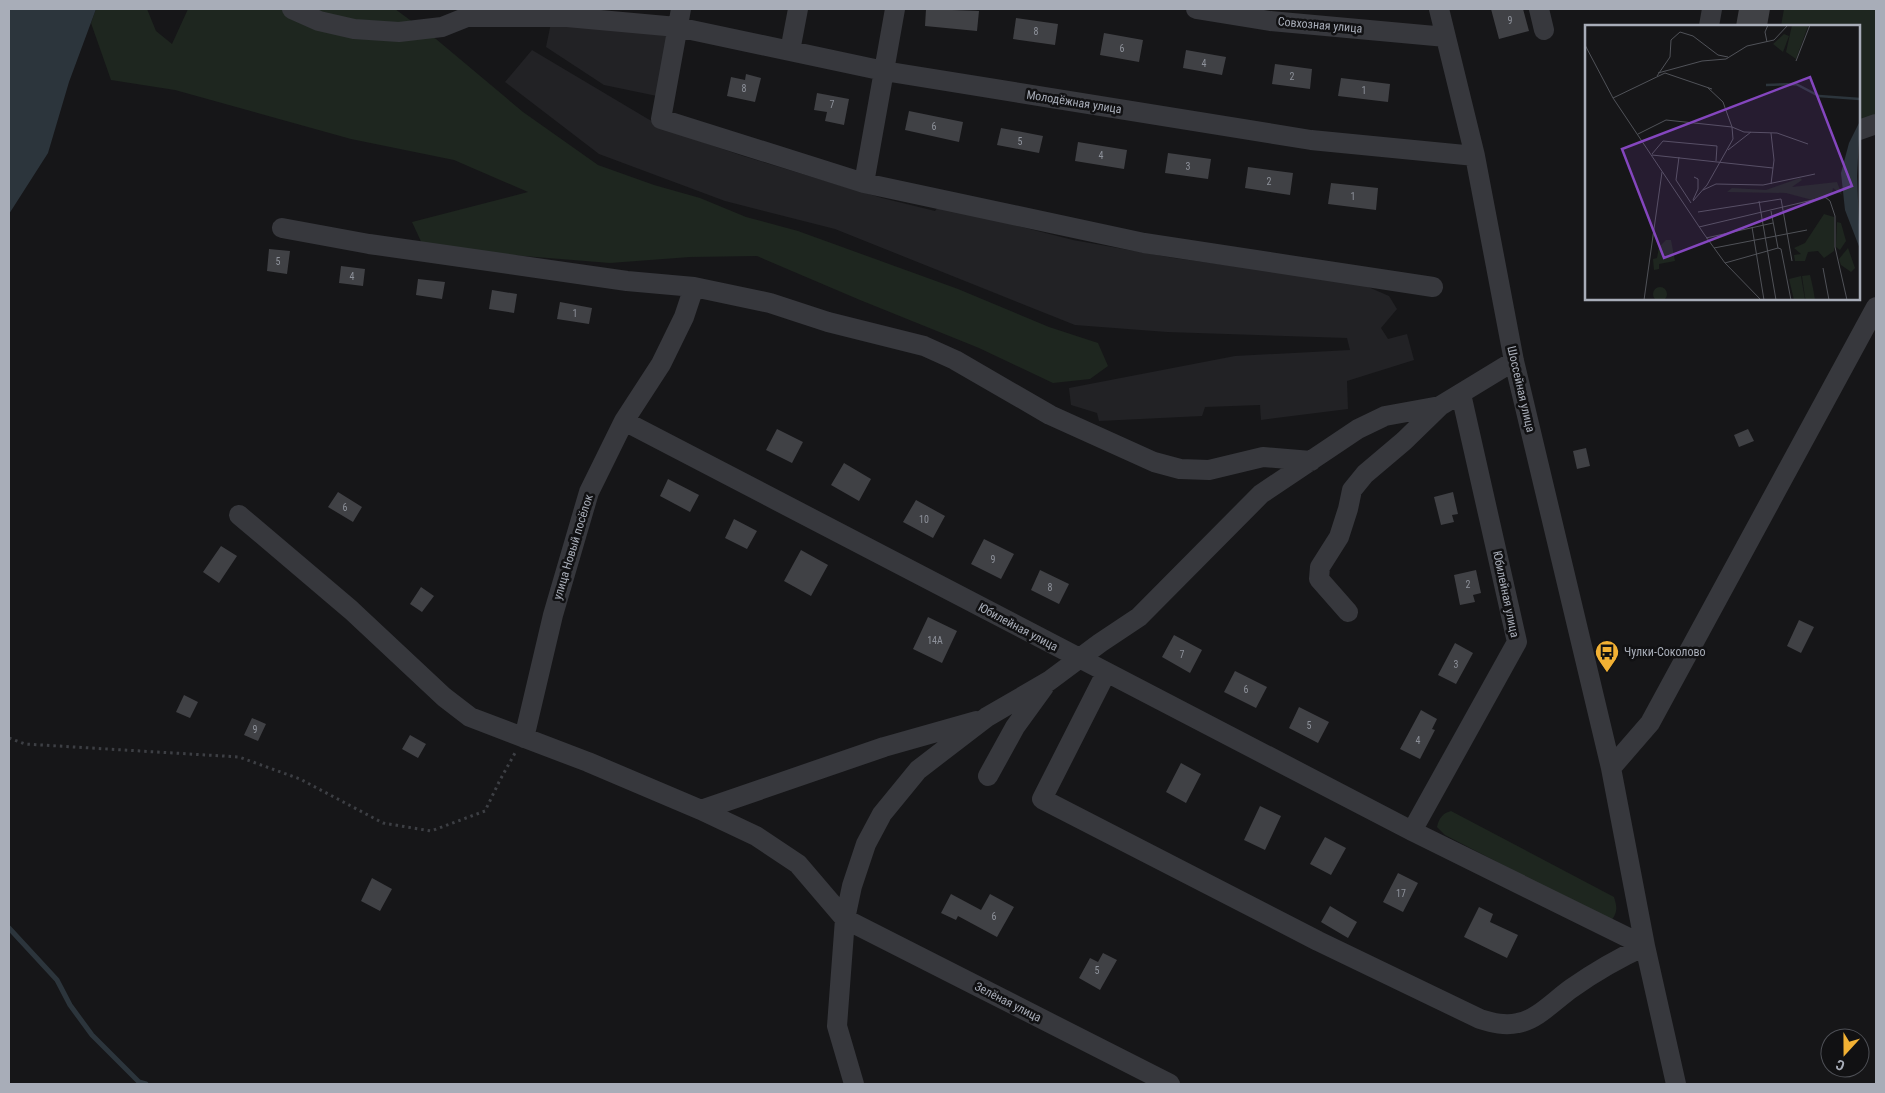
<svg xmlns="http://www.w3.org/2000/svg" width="1885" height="1093" font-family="'Roboto Condensed',sans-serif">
	<rect width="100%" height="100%" fill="#161618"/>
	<path fill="#222225" d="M551,23L669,36L657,96L604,85L546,47Z
		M532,50L648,119L676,133L743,156L882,198L935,211L939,206L1073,240L1174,258L1359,283L1389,296L1397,309L1381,328L1388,339L1407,334L1414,360L1347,381L1348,409L1261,420L1260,405L1205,407L1202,416L1099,421L1097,413L1071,405L1069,388L1235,356L1350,350L1347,338L1167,332L1075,325L835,229L725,201L599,154L505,82Z"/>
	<path fill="#1e261f" d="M96,9H147L156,31L172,44L188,9H395L436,39L523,112L598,165L654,185L700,198L746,217L798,231L958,289L1049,327L1098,343L1108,366L1090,379L1053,383L979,348L860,300L757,256L690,257L610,263L424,248L412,222L528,192L454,160L351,139L175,90L111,80L91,23Z
		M1784,9H1876V116L1859,120V26H1781Z
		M1451,811L1614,897C1617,907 1618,912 1611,921L1445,835L1437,827C1439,818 1443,813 1451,811Z"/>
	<path fill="#2c353c" d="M9,9H96L69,82L48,153L9,214Z"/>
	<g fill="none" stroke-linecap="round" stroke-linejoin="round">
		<path stroke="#2c353c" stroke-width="5" d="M9,928L57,980L70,1005L92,1035L139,1082L146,1084"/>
	</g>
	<path fill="#404145" d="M926,9L979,11L977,31L925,26Z
		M1491,9H1523L1529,31L1499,39Z
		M1739,9H1770L1767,26H1736Z
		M1016,18L1058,24L1055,45L1013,39Z
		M1104,33L1143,40L1139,62L1100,55Z
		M1186,50L1226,57L1222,75L1183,68Z
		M1275,64L1312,69L1310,89L1272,84Z
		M746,74L761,78L755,102L727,96L731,77L745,80Z
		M1341,78L1390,84L1388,102L1338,96Z
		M817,93L849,99L844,125L825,121L827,112L814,110Z
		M909,111L963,122L959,142L905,130Z
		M1001,128L1043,136L1039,153L997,145Z
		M1078,142L1127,150L1124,169L1075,161Z
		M1168,153L1211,159L1208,179L1165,173Z
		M1248,167L1293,173L1290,195L1245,188Z
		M1331,183L1378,188L1376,210L1328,204Z
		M269,249L290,251L287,274L267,271Z
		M341,266L365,269L363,286L339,283Z
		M418,279L445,282L442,299L416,295Z
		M492,290L517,294L514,313L489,309Z
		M560,302L592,308L589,324L557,319Z
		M777,429L803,442L792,463L766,450Z
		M1748,429L1754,441L1739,447L1734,435Z
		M1586,448L1590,466L1577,469L1573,451Z
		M844,463L871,479L859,501L831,485Z
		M668,479L699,495L690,512L660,496Z
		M338,492L362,507L353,522L328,507Z
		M1453,492L1458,514L1452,515L1454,522L1441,525L1434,497Z
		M916,500L945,516L933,538L903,522Z
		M734,519L757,531L747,549L725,538Z
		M984,539L1014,554L1001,579L971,564Z
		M221,546L237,556L219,583L203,572Z
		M801,550L828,565L811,596L784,581Z
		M1040,570L1069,584L1059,604L1031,590Z
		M1476,570L1481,593L1473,595L1475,602L1460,605L1454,575Z
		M421,587L434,596L422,612L410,604Z
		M928,617L957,631L942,663L913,649Z
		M1799,620L1814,627L1801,653L1787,646Z
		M1174,635L1202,650L1190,673L1162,657Z
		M1455,643L1473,653L1456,684L1438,675Z
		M1235,671L1267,687L1256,708L1224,692Z
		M184,695L198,702L190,718L176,712Z
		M1299,707L1329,722L1318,743L1289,728Z
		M1421,710L1437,719L1432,729L1435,730L1420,759L1400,749Z
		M252,718L266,724L258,741L244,735Z
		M410,735L426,744L418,758L402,749Z
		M1181,763L1201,774L1186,803L1166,792Z
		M1260,806L1281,816L1265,850L1244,840Z
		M1325,837L1346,848L1331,875L1310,864Z
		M1398,873L1418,883L1403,912L1383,902Z
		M372,878L392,889L380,911L361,901Z
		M951,894L981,910L990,894L1014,907L997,937L958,916L956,920L941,913Z
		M1330,906L1357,922L1348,938L1321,922Z
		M1479,907L1493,914L1490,922L1518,935L1507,958L1464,937Z
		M1103,953L1117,960L1100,990L1079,978L1090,958L1098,962Z"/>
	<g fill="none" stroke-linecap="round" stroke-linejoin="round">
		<path stroke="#3d3f44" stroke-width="3" stroke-dasharray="2.5 4" stroke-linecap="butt" d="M9,738L25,744L239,757L300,779L383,823L431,831L485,811L500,780L515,753"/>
		<path stroke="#37383d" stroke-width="20" d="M292,9L319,21L354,29L399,32L442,27L467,17H567L677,27L884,71L1311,140L1475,156
			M681,9L661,119L864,183L1144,243L1433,287
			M1196,9L1270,21L1446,37
			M1439,9L1475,156L1514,361L1611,768L1645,946L1676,1084
			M1539,9L1544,30
			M1709,26L1712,9
			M790,51L798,9
			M1859,130L1876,124
			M864,183L895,9
			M282,228L369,244L627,281L694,287L770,303L828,322L924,346L955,360L1050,415L1154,462L1180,469L1209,470L1263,457L1311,461
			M624,421L1412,831L1645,946
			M239,515L351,610L444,697L470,717L588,762L701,810L756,836L798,864L845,919L1170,1084
			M1348,612L1319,579L1320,567L1339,537L1348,509L1352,490L1365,474L1404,441L1440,406L1514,361
			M1106,673L1042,799L1318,941L1480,1019C1493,1023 1505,1026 1518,1023C1537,1020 1556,999 1572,988C1596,971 1619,958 1645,946
			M524,738L553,615L589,492L624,421L661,364L684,317L694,287
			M1611,768L1650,723L1876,307
			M988,776L1015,727L1044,687
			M701,810L884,747L976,721
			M1412,831L1517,642L1461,394
			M854,1084L837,1026L845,919L852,886L866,844L882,814L918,770L987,717L1049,681L1100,643L1139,617L1261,494L1358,429L1385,416L1440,406"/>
	</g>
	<defs>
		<g id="bus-pin" transform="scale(1.25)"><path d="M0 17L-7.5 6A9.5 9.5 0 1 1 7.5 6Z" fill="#f2b134" stroke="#111113"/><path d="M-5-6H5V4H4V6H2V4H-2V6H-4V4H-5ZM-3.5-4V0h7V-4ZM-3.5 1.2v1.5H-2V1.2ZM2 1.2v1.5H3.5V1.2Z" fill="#111"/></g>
	</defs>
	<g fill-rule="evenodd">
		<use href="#bus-pin" x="1607" y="652"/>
	</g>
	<g text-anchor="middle" stroke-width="5" stroke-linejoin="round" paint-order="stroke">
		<g font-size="10" fill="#8e929b">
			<text x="1510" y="24">9</text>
			<text x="1036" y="35">8</text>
			<text x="1122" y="52">6</text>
			<text x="1204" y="67">4</text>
			<text x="1292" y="80">2</text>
			<text x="744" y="92">8</text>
			<text x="1364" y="94">1</text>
			<text x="832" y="108">7</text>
			<text x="934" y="130">6</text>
			<text x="1020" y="145">5</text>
			<text x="1101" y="159">4</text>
			<text x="1188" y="170">3</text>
			<text x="1269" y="185">2</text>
			<text x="1353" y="200">1</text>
			<text x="278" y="265">5</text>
			<text x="352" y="280">4</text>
			<text x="575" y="317">1</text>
			<text x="345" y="511">6</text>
			<text x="924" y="523">10</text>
			<text x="993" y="563">9</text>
			<text x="1468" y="588">2</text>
			<text x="1050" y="591">8</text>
			<text x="935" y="644">14А</text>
			<text x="1182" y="658">7</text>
			<text x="1456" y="668">3</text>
			<text x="1246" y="693">6</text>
			<text x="1309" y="729">5</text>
			<text x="255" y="733">9</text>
			<text x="1418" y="744">4</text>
			<text x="1401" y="897">17</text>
			<text x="994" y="920">6</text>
			<text x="1097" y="974">5</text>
		</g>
		<g font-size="12" fill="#a8adb8" stroke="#111113">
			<text transform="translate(1320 25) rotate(5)" y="4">Совхозная улица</text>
			<text transform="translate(1074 102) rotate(9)" y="4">Молодёжная улица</text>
			<text transform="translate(1521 389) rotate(77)" y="4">Шоссейная улица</text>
			<text transform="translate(573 547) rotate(-73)" y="4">улица Новый посёлок</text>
			<text transform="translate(1506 594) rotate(78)" y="4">Юбилейная улица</text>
			<text transform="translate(1018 627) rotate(28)" y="4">Юбилейная улица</text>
			<text transform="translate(1008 1002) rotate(27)" y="4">Зелёная улица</text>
		</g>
		<g font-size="12" fill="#a8adb8" stroke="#111113" text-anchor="start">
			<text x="1624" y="656">Чулки-Соколово</text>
		</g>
	</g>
	<g transform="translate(1585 25)">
		<rect width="275" height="275" fill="#161618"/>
		<path d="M207,0L223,1L211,34L201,27ZM199,9L204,11L198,27L188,19ZM215,153L217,155L207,162L252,157L257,170L248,163L247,169L240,174L231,176L201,168L142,167L147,163L181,165ZM239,189L249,192V226L239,233L233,226L223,227L220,236H210L209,230L216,229L209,223L220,218ZM252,197L256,198L261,216L255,225L251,222ZM81,215H86L90,236L74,239V244L69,245L68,234L72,233L74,222ZM263,223L270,243L266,247L256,240L254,234ZM225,250L228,263L230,275H221L220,272L217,251ZM216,251L220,275H209L204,254ZM68 269a7 7 0 1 1 14 0a7 7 0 1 1-14 0Z" fill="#1e261f"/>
		<path d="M275,96L272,151L275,224L260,185L256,148L264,118Z" fill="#2c353c"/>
		<path fill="none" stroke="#2c353c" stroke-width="2.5" d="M181,60L211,59L234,71L275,74"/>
		<path fill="none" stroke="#505258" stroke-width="1" d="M182,17L180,7L183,0M0,20L28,73L119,209L140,238L176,275M211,36L225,0M73,48L117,36L141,34L162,21L189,15L203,0M72,51L85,32L86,15L95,7L108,11L133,30L143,32M28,73L80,48L127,64M186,108L189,135L186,159M53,109L81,95L147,102L159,107L192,108L223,119M143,125L166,107M67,129L78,116L132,121L131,136M67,130L188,143M94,132L91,155L106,178M118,165L131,159L178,160L230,149M108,175L113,164V154L109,152M108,176L122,160L148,114L147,102L138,77L122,62M174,176L191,275M113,187L196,174L207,236M114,202L240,172L245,176L250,191V222L262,275M167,202L179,275M121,213L188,198M129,223L222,205M193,223L196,224L206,275M140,238L193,223L186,186M238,243L244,275M59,275L77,147"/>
		<path fill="#8446be" fill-opacity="0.15" stroke="#8446be" stroke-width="2.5" d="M225,52L267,161L79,233L37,124Z"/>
		<rect width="275" height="275" fill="none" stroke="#a8adb8" stroke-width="2.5"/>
	</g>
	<rect width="1885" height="1093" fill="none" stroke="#a8adb8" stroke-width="20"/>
	<g transform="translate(1845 1053) rotate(201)"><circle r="24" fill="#111113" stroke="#4d4f55"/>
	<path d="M0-4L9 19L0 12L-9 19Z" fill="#f2b134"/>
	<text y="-8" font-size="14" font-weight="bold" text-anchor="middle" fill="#a8adb8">С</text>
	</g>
</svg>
